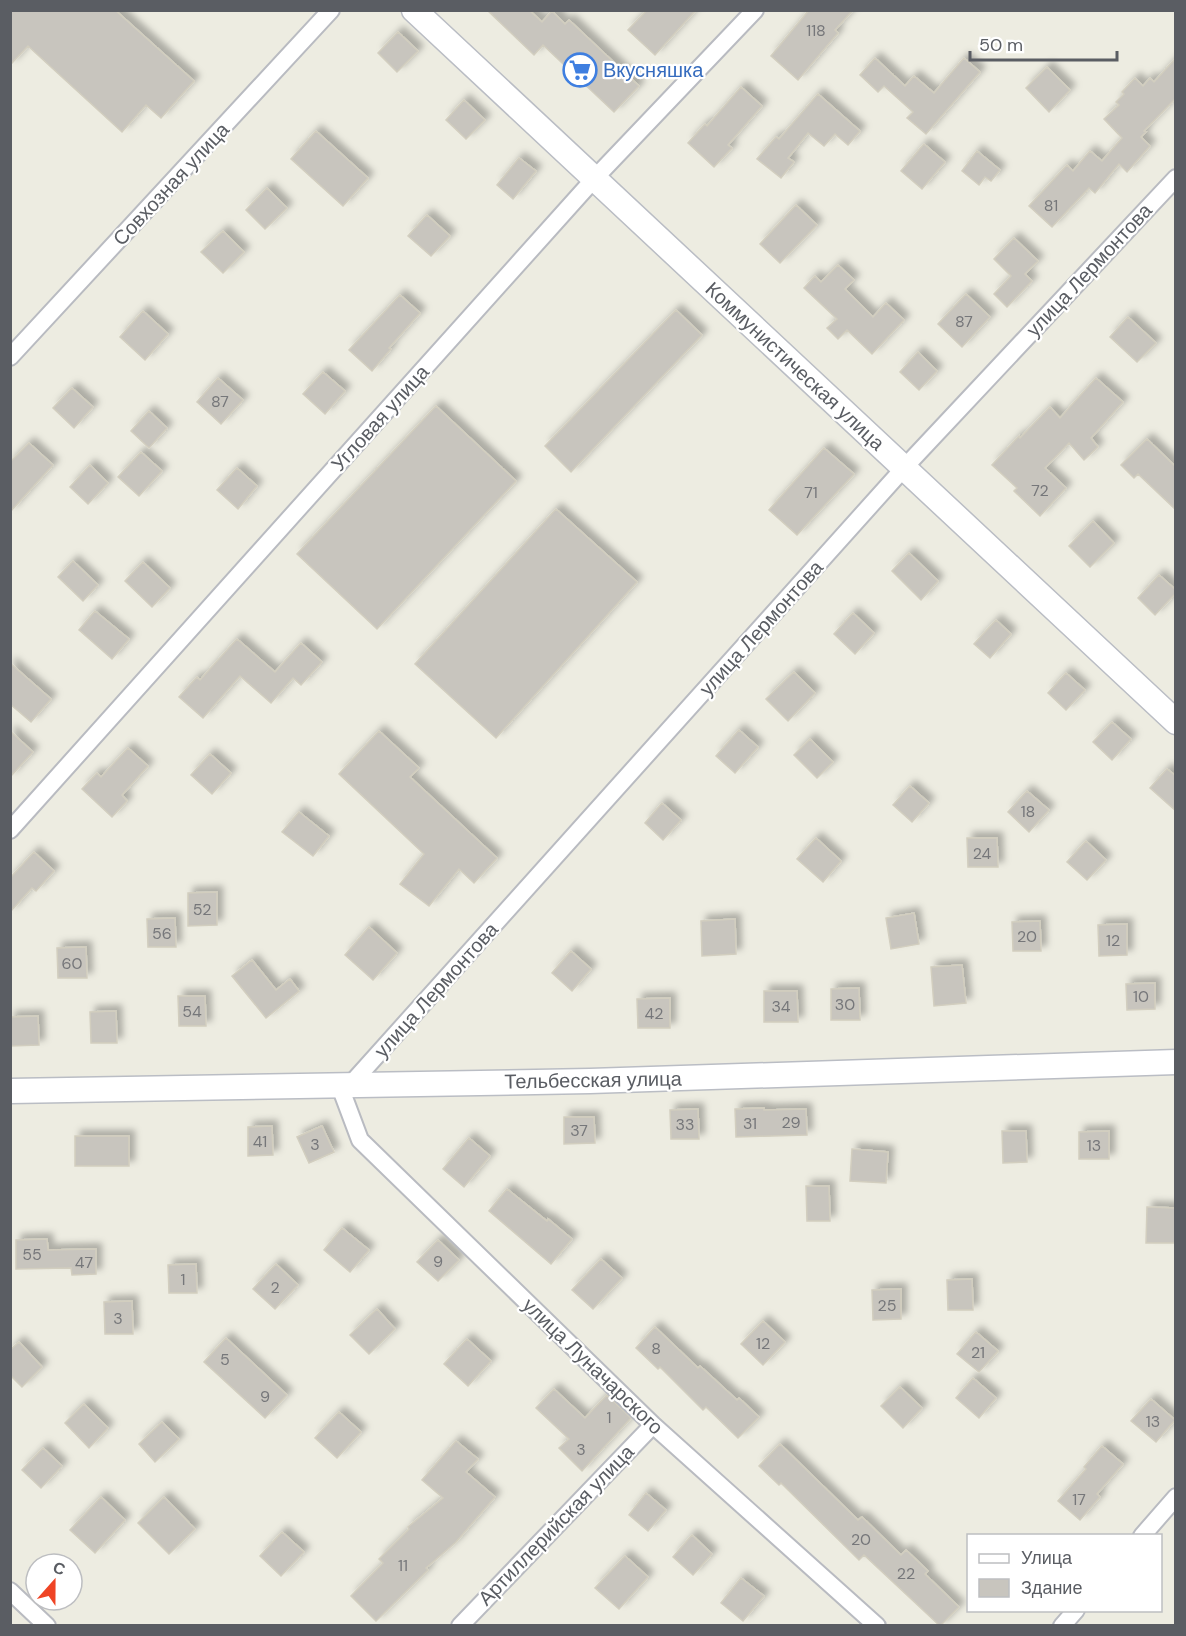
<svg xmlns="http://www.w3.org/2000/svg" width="1186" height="1636" font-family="'DM Sans',sans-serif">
	<defs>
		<filter id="shadow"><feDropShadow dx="5.5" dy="-5.5" stdDeviation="3" flood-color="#0004"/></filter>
	</defs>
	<rect width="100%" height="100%" fill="#edece1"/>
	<path fill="#c8c5be" stroke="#d2cebf" stroke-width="1.5" filter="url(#shadow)" d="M10,10H115L194,81L161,118L146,105L122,132L28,46L10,65Z
		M487,10H529L542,22L552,11L565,24L569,20L639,86L614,112L543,45L534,55Z
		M647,10H696L655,55L628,30Z
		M809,10H853L835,30L838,33L798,80L771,56Z
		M398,32L418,51L397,72L378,53Z
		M875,58L905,86L914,76L934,93L964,58L980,72L926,134L907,118L913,112L884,86L878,92L860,75Z
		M1176,58V98L1144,131L1146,132L1141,137L1150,146L1127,172L1119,164L1095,193L1089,188L1052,227L1029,206L1067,165L1073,171L1090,151L1102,161L1122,138L1104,119L1119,105L1116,102L1124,94L1122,92L1135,78L1143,86L1150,78L1154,82Z
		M1047,67L1070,90L1049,112L1026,88Z
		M741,87L762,106L728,145L732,148L714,167L688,143L705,124L707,126Z
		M818,94L860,131L848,145L835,134L824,146L808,133L788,158L794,162L781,178L757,159L776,137L779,139Z
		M464,100L485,120L466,139L446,120Z
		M316,131L368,178L343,206L291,159Z
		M924,144L945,162L922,189L901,171Z
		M977,151L1000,170L991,181L985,177L979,185L962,171Z
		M519,158L536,171L513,199L497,185Z
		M267,188L287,208L265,229L246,210Z
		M796,205L817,225L780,263L760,244Z
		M427,215L450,236L431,256L408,236Z
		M223,231L244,252L223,273L201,252Z
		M1014,238L1038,261L1025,274L1032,281L1007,307L994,294L1011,276L994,259Z
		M838,265L854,280L845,289L873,317L886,303L904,320L872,354L847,330L838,339L827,328L837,319L804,288L815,276L821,282Z
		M966,294L990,317L962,347L938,324Z
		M400,295L420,313L389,348L391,349L372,371L349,350Z
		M676,310L702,335L571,472L545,446Z
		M143,311L168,334L145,360L120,337Z
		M1128,317L1156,343L1137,362L1110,337Z
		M918,352L937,371L919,390L900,372Z
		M323,372L345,391L325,414L303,394Z
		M218,378L243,400L221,424L197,402Z
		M1096,378L1123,402L1091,438L1098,447L1084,460L1069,443L1045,468L1066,488L1040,516L1014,491L1017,488L992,465L1019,436L1020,438L1050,407L1060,418Z
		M72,388L93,407L74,428L53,408Z
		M436,406L516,481L377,629L297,554Z
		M149,411L167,428L149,448L131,431Z
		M1147,439L1176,467V510L1138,474L1134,478L1121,465Z
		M29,443L53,465L10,512V462Z
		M824,448L854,474L797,535L769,510Z
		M141,452L162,471L139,496L118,477Z
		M90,465L108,483L88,504L70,487Z
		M237,468L257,486L238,509L217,490Z
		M556,509L637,582L496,738L415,664Z
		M1093,521L1114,543L1090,567L1069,546Z
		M909,553L938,581L921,600L892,571Z
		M73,561L98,585L83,601L58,577Z
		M143,562L170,588L152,607L125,581Z
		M1159,575L1176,590V593L1155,615L1138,598Z
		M95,611L129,639L112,659L79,630Z
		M853,613L874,633L855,654L834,634Z
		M996,620L1011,634L990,658L974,644Z
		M237,639L275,672L301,643L322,662L301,685L293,678L271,703L240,676L203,718L179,697L197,677L200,680Z
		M10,663L51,699L31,722L10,704Z
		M794,672L815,693L788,721L766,699Z
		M1066,673L1085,690L1066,710L1048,693Z
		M1112,722L1131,739L1112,760L1093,742Z
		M739,730L758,747L735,773L716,756Z
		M10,731L33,752L10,777Z
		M379,731L419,768L410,777L497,858L474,883L459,869L429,906L400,884L424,854L339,774Z
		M810,739L833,762L817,778L794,755Z
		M128,748L148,766L122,795L127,801L112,817L82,789L97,773L101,777Z
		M210,754L231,773L212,794L191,775Z
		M1167,769L1176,776V811L1150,788Z
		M910,786L929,803L912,822L893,805Z
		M1027,791L1049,810L1029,832L1008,812Z
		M662,803L681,820L663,840L645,823Z
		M299,812L329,836L313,856L282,832Z
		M816,838L841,861L823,882L797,859Z
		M967,838H997L998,867H968Z
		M1086,841L1106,860L1087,880L1067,862Z
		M34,852L54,871L36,891L32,888L10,912V878Z
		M217,892V925L188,926V893Z
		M914,913L919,944L891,949L886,918Z
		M175,918L176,947H148L147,919Z
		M735,919L736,954L702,956L701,921Z
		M1040,921L1041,951H1013L1012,922Z
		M1127,924V955L1099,956L1098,925Z
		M369,927L397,953L373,980L345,955Z
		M86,947L87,978H58L57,948Z
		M571,951L591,969L572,991L552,973Z
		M252,960L276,990L290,979L299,991L266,1018L232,976Z
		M962,965L966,1003L934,1006L931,967Z
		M1155,983V1009L1127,1010L1126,984Z
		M859,988L860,1020H831V989Z
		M764,991H797L798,1022H764Z
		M178,996H205L206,1026H179Z
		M670,998V1028H638L637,999Z
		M116,1011L117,1043H91L90,1012Z
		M38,1016L39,1045L10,1046V1017Z
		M764,1108V1110L806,1109L807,1135L736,1137L735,1109Z
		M698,1109L699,1139H671L670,1110Z
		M564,1117H594L595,1143L564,1144Z
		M272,1126L273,1155L248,1156V1127Z
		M322,1126L334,1152L309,1163L297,1137Z
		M1002,1131H1026L1027,1162L1003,1163Z
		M1109,1131V1159H1079V1132Z
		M75,1136H129V1166H75Z
		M469,1138L490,1156L464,1187L443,1169Z
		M852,1149L888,1152L886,1183L850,1181Z
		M806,1186H829L830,1221H807Z
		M507,1189L547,1221L548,1219L572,1239L551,1264L489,1211Z
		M1147,1207L1176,1208V1243H1146Z
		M342,1228L369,1250L350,1272L324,1250Z
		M47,1239L48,1250L96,1249V1274L72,1275L71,1268L16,1269V1240Z
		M438,1240L459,1260L438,1281L417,1262Z
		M601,1259L622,1278L593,1309L572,1290Z
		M196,1264L197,1293H169L168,1265Z
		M276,1264L298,1285L275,1309L253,1289Z
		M972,1279L973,1310H948L947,1280Z
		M901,1289V1319L873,1320L872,1290Z
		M132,1301L133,1334H105L104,1302Z
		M377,1309L395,1329L369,1354L350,1335Z
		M763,1321L785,1342L763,1365L741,1344Z
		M655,1327L698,1368L700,1366L737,1400L739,1398L759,1417L738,1438L706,1407L703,1410L660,1367L658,1369L636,1348Z
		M976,1332L998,1351L979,1372L957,1354Z
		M226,1338L287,1395L265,1418L204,1362Z
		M467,1339L491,1361L468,1386L444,1364Z
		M19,1342L42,1367L22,1387L10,1375V1350Z
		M973,1378L996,1398L979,1418L956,1398Z
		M900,1387L922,1408L903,1428L881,1406Z
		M554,1389L585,1418L607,1395L631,1418L582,1471L559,1448L569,1439L536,1408Z
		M1151,1399L1175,1420L1156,1442L1131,1421Z
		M84,1404L108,1428L89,1448L65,1423Z
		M339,1412L361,1432L337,1458L315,1438Z
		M162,1422L179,1439L155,1462L139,1444Z
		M456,1441L478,1459L466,1472L495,1497L456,1542L426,1568L428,1570L376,1621L351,1596L383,1563L379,1559L409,1529L408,1527L443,1498L422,1480Z
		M780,1444L858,1520L862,1517L901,1555L906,1550L928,1571L925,1574L959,1607L940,1626L864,1555L859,1560L781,1483L779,1485L759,1466Z
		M1102,1446L1123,1464L1097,1494L1100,1497L1080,1520L1058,1501L1086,1469L1084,1467Z
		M43,1448L62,1466L41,1488L22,1470Z
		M646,1493L666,1510L648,1531L629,1515Z
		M101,1497L125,1520L95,1553L70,1530Z
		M164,1497L195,1529L169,1554L138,1523Z
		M282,1532L304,1552L281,1576L260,1556Z
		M692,1535L712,1554L693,1575L673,1557Z
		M625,1556L648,1577L619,1609L595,1588Z
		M741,1578L764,1596L743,1621L721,1603Z"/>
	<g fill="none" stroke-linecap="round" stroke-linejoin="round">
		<g stroke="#b9bbc1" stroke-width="20">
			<path id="street" d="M10,357L331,10
				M10,830L594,179L755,10
				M339,1084L360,1140L653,1425L877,1626
				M351,1084L904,468L1176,178
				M1142,1536L1176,1497
				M10,1591L47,1626
				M460,1626L653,1425
				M1062,1626L1076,1610"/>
		</g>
		<g stroke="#babdc4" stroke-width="27">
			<path id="secondary" d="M414,10L1176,722
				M10,1091L590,1081L1176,1062"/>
		</g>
		<use href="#street" stroke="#fff" stroke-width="16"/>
		<use href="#secondary" stroke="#fff" stroke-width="24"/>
	</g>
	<defs>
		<g id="supermarket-ring" transform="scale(1.725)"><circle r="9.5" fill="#fff" stroke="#3f7fe0" stroke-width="1.5"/><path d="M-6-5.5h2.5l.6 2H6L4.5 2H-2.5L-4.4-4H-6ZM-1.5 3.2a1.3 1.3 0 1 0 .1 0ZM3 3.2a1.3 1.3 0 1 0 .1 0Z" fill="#3f7fe0"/></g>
	</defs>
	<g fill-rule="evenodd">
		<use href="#supermarket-ring" x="580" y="70"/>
	</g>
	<g text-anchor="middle" stroke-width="4.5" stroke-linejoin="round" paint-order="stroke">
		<g font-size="16" fill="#76777a">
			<text x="816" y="36">118</text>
			<text x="1051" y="211">81</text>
			<text x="964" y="327">87</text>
			<text x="220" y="407">87</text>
			<text x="1040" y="496">72</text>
			<text x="811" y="498">71</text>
			<text x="1028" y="817">18</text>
			<text x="982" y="859">24</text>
			<text x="202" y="915">52</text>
			<text x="162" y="939">56</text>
			<text x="1027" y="942">20</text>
			<text x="1113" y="946">12</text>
			<text x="72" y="969">60</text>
			<text x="1141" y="1002">10</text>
			<text x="845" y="1010">30</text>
			<text x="781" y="1012">34</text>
			<text x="192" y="1017">54</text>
			<text x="654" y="1019">42</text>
			<text x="791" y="1128">29</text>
			<text x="750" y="1129">31</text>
			<text x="685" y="1130">33</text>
			<text x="579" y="1136">37</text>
			<text x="260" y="1147">41</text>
			<text x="315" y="1150">3</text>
			<text x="1094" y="1151">13</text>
			<text x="32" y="1260">55</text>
			<text x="438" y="1267">9</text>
			<text x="84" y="1268">47</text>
			<text x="183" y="1285">1</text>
			<text x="275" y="1293">2</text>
			<text x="887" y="1311">25</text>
			<text x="118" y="1324">3</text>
			<text x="763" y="1349">12</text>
			<text x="656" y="1354">8</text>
			<text x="978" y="1358">21</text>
			<text x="225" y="1365">5</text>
			<text x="265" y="1402">9</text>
			<text x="609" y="1423">1</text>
			<text x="1153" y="1427">13</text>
			<text x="581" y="1455">3</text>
			<text x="1079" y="1505">17</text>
			<text x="861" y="1545">20</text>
			<text x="403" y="1571">11</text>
			<text x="906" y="1579">22</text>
		</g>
		<g font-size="20" fill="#366cbe" stroke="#fff" text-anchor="start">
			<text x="603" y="77">Вкусняшка</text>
		</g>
		<g font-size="20" fill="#5a5d63" stroke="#fff">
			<text transform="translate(171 184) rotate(-47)" y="7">Совхозная улица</text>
			<text transform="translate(1089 270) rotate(-47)" y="7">улица Лермонтова</text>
			<text transform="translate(795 366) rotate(43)" y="7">Коммунистическая улица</text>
			<text transform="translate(380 418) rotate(-48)" y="7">Угловая улица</text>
			<text transform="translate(761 628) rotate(-48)" y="7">улица Лермонтова</text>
			<text transform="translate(436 990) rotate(-48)" y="7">улица Лермонтова</text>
			<text transform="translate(593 1080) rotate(-1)" y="7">Тельбесская улица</text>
			<text transform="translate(593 1366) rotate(44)" y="7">улица Луначарского</text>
			<text transform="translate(556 1525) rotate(-46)" y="7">Артиллерийская улица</text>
		</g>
	</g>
	<rect width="1186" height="1636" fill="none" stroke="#5a5d63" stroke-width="24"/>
	<rect x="967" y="1534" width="195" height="78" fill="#ffffff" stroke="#bdbec1" stroke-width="1.5"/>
	<rect x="979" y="1554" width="30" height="9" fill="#ffffff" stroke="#bdbec1" stroke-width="1.5"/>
	<text x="1021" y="1564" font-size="18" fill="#5a5d63">Улица</text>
	<rect x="979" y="1579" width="30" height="18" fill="#c8c5be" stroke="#bdbec1" stroke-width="1.5"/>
	<text x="1021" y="1594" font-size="18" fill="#5a5d63">Здание</text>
	<g transform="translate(54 1582) rotate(21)"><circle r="28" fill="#ffffff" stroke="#bdbec1" stroke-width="1.5"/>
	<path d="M0-4.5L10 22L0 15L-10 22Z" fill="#ef4425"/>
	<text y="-9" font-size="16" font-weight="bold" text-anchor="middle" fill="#5a5d63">С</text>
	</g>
	<path d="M970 51v9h147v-9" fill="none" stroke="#5a5d63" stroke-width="3"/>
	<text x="979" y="51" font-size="18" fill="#5a5d63" stroke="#ffffff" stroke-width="4.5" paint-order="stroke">50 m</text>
</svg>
